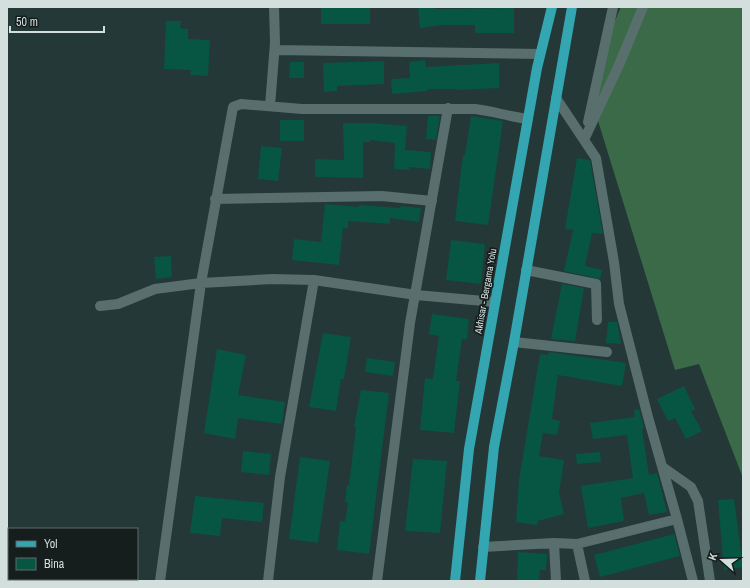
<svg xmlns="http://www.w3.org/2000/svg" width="750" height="588" font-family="'Archivo Narrow',sans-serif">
	<rect width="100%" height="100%" fill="#243837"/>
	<path fill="#3a6a48" d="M621,7H743V478L699,364L675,370L595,111L613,25Z"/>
	<path fill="#065643" d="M332,7H370V24H321V8Z
		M418,7H434L435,9L514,8V33H475V25H443L420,28Z
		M166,21H181L180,28L188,29V39L210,40L208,76L190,75L191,70L164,69Z
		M425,60L426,67L499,63V88L455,90V89H427L428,91L392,94L391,79L410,78L409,62Z
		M384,61V84L337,86V91L324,92L323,63Z
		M290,62H304V78H289Z
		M428,116H440L436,140L426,139Z
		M471,116L503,121L488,225L455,221L463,155H465Z
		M280,120H304V141H280Z
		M343,123H372L407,126L405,150L431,152L430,169L409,167V170L394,169L395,143L370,140V142H363V178L315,177V159L344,160Z
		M261,146L282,148L278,181L258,179Z
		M577,158L590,160L603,234L592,233L585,266L602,270L600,279L564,271L573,230L565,229Z
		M325,204L359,207V205L400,208L401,206L421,208L419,222L390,218V224L348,221V228H343L339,265L292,260L294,239L321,242Z
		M451,240L485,244L481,284L446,280Z
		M171,256L172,277L156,279L154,257Z
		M562,284L584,288L575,341L551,339Z
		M432,314L469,319L467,339H462L456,381H460L454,433L420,430L425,378L433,379L439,336L429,334Z
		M608,322H617L621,344L606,343Z
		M323,333L351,337L344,379H341L336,411L309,407Z
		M217,349L246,355L238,395L285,402L282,424L238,418L235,439L204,433Z
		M549,352L626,363L622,386L558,375L552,419L560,421L557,435L543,433L539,456L564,460L559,493L564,514L538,521L537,525L516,522L519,480L540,354L548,355Z
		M367,358L395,362L393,376L365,372Z
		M684,386L695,409L691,411L702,431L686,439L675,418L668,421L657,399Z
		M361,390L389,393L369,554L337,550L340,521L345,522L348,503L345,502L347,485H349L356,427H354Z
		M639,409L644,428L642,429L649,475L657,473L667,512L649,515L644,493L621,498L624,521L588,528L581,486L633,478L627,435L593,439L590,423L635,417L634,410Z
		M243,451L271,454L269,475L241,472Z
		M600,452L601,462L577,464L576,454Z
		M300,457L330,461L318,543L289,539Z
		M413,459L447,461L440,533L405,531Z
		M195,496L264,503L262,522L222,518L220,536L190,533Z
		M734,499L743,567L724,570L718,500Z
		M674,534L680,556L600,577L594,555Z
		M518,552L547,554L546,570H540L539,581H517Z"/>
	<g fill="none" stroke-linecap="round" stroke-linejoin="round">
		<path stroke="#596f6d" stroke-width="10" d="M275,50L540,54
			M556,98L596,158L614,262L619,304L648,417L677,519
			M270,106L275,43L274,7
			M588,122L613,7
			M584,140L619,65L643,7
			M215,199L382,196L432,201
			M526,270L596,284L597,320
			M100,306L118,304L155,289L201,283L272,279L314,280L416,295L495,302
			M514,342L607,352
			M664,468L691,487L698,501L710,581
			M554,543L556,581
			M577,544L585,581
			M483,547L554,543L577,544L677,519L693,581
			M160,581L201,283L233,107L241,104L302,109H475C493,111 510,117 528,119
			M268,581L280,477L314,280
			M377,581L410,323L448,108"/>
		<path stroke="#33a6b2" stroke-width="10" d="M455,581L469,449L537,68L552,7
			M480,581L494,447L514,342L572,7"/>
	</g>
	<g text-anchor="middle" stroke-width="3.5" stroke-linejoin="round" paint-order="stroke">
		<g font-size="10" fill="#d3dfdd" stroke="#151d1d">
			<text transform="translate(485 291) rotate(-80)" y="4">Akhisar - Bergama Yolu</text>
		</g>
	</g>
	<rect width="750" height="588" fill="none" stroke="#d3dfdd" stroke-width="16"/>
	<rect x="8" y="528" width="130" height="52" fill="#151d1d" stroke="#616b6a"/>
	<rect x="16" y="541" width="20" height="6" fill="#33a6b2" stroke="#616b6a"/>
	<text x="44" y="548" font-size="12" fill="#d3dfdd">Yol</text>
	<rect x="16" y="558" width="20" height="12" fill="#065643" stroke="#616b6a"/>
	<text x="44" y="568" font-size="12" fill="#d3dfdd">Bina</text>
	<g transform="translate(722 560) rotate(290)" stroke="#151d1d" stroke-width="3" paint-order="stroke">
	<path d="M0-3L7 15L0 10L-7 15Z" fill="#d3dfdd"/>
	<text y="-6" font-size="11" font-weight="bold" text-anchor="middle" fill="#d3dfdd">K</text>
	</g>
	<path d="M10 26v6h94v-6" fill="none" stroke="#d3dfdd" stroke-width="2"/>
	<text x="16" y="26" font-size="12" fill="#d3dfdd" stroke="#151d1d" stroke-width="3" paint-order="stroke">50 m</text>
</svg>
